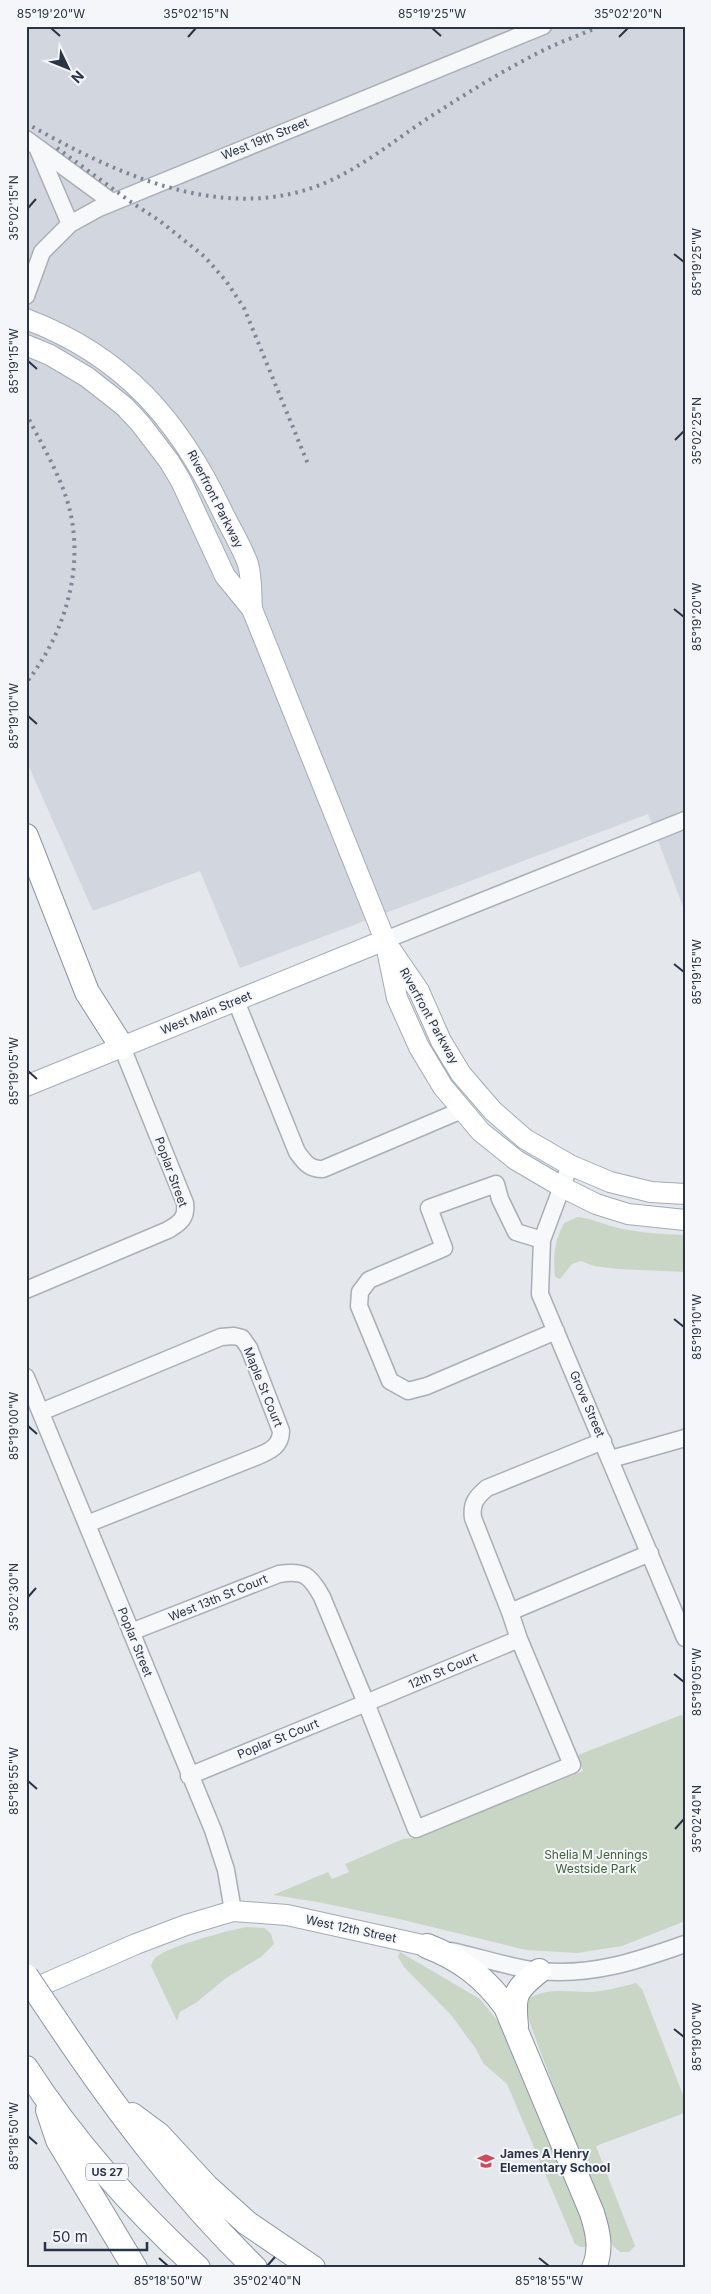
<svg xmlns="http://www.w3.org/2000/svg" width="711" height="2294" font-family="Inter,sans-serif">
	<rect width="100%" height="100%" fill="#e4e7ec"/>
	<path fill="#d2d6de" d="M26,26H685V912L648,814L240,968L200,871L93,911L26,760Z"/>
	<path fill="#c9d6c5" d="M578,1217C594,1219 608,1226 623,1229C643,1233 664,1234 685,1235V1272L618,1269L594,1266L581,1261L572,1264L560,1279L555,1277C553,1255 554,1243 564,1223Z
		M681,1715L685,1718V1921L622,1946L577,1953L526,1950L399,1919L318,1902L273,1895L328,1872L332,1879L349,1872L345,1864L403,1839L420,1837L583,1771L578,1755Z
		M246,1927L265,1928L271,1934L274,1944L261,1957L226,1978L197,2002L180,2012L177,2021L151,1966C151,1965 154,1959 154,1959C167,1946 227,1931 246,1927Z
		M400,1952L480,1999L520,2049L585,2208L587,2247H581L575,2244L507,2084L483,2063L476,2049L451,2015L404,1967L398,1957Z
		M636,1983L642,1989L685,2100V2110L682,2114L596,2146L635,2246L629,2252H620L613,2246L529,2021L526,2008L528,1999C548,1987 569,1992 590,1992C606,1991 621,1987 636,1983Z"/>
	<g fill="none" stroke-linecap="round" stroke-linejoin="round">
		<g stroke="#a9aeb7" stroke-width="19">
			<path id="minor" d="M26,139L112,202
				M37,147L70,224
				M26,296L42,252L70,224L99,208L543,26
				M385,940L685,820
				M236,1001L297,1152C305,1163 309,1169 323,1169L462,1110
				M570,1165L542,1240L540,1294L685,1638
				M542,1240L516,1232L500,1199L496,1184L429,1208L444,1248L369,1280L360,1292L359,1306L390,1381L408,1391L427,1386L556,1331
				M26,1290L168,1230C180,1223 187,1218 185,1203L122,1047
				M26,1377L213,1830L226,1870L233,1911
				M41,1412L221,1337L234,1336L242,1338L249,1348L281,1431C281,1446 270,1451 258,1456L87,1524
				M611,1459L685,1438
				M510,1612L473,1518C471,1504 476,1497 487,1488L603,1441
				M131,1632L279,1574C304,1570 310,1575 322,1597L366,1703L189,1776
				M519,1639L572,1765L416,1829L366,1703Z
				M519,1639L510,1612L650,1553
				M451,1951C480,1957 510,1968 540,1971C592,1976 637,1961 685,1944"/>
		</g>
		<g stroke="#a3abb8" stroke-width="22">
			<path id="major" d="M26,319C124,356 179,420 223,513C231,529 242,547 248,564C252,578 251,595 252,609
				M26,345L50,355L87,377L124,406L140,423L169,461L181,481L225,576L252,609L385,940L397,998L419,1047L443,1087L481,1132L516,1160L562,1187L596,1204L628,1214L685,1220
				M391,950L419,991L441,1041L461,1074L493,1111L525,1139L570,1165L610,1182L651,1192L685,1194
				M26,1086L385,940
				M26,1992L136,1944L186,1925L233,1911L287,1915L427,1946"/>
		</g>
		<g stroke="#8b94a3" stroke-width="26">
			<path id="highway" d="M26,836L87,992L122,1047
				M427,1946C461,1959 485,1978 506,2007L592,2213C598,2232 602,2249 594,2268
				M57,2022C116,2110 179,2194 255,2268
				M516,2026C513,1995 514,1991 539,1971
				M26,2068C73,2141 134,2209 198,2268
				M48,2110L58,2140L135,2268
				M132,2115L159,2135L207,2187L247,2223L313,2268"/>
		</g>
		<use href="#minor" stroke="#f7f8fa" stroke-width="16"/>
		<use href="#major" stroke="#fff" stroke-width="20"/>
		<use href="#highway" stroke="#fff" stroke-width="24"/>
		<path stroke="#7d8696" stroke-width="4" stroke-dasharray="2.5 5" stroke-linecap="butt" d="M26,123C112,172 220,224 320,185C363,168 398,137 436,113C472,90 509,67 548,48C565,40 583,34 600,26
			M57,148L131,202L160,221L205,257L226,281L244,308L308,464
			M26,413C41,444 62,477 70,511C84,571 64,635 26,683"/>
		<g stroke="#8b94a3" stroke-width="26" stroke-linecap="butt">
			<path id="highway-bridge" d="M26,1976L57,2022"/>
		</g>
		<use href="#highway-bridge" stroke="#fff" stroke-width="24"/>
	</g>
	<path fill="none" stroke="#2b3445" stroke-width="2" d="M51,28L60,36M432,28L441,36M188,37L196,28M619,37L628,28M28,208L36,199M674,254L684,262M28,361L37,369M675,440L684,431M674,609L684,617M28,716L37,724M674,964L684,972M28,1071L37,1079M674,1319L684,1327M28,1426L37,1434M28,1597L36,1588M674,1674L684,1682M28,1781L37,1789M675,1829L684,1819M674,2029L684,2037M28,2136L37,2144M159,2258L168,2266M539,2258L549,2266M267,2266L275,2257"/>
	<defs>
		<g id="school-bare" transform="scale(1.35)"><path d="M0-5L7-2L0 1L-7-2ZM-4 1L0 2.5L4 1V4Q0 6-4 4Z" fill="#d1495b" stroke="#f4f6f9" stroke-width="2.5" paint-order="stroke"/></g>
	</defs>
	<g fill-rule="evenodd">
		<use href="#school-bare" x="486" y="2161"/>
	</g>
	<g text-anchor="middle" stroke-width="4" stroke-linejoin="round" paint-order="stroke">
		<rect fill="#f4f6f9" stroke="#676e7b" stroke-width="1" x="86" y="2163.5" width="42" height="17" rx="4"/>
		<g font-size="11" font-weight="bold" fill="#2b3445">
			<text x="107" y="2176">US 27</text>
		</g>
		<g font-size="12" fill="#2b3445" stroke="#f4f6f9">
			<text transform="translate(265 139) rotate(-22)" y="4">West 19th Street</text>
			<text transform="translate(215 499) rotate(63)" y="4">Riverfront Parkway</text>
			<text transform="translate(206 1013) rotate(-22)" y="4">West Main Street</text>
			<text transform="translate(429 1016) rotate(61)" y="4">Riverfront Parkway</text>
			<text transform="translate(171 1172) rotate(70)" y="4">Poplar Street</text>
			<text transform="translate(263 1387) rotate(68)" y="4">Maple St Court</text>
			<text transform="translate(587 1404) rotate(67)" y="4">Grove Street</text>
			<text transform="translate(218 1598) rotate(-22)" y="4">West 13th St Court</text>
			<text transform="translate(135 1642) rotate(68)" y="4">Poplar Street</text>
			<text transform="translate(443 1671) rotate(-23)" y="4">12th St Court</text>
			<text transform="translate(278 1739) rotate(-22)" y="4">Poplar St Court</text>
			<text transform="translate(351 1929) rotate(12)" y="4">West 12th Street</text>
		</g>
		<g font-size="12" fill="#3f6138" stroke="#f4f6f9">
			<text x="596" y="1859">Shelia M Jennings<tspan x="596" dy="14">Westside Park</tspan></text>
		</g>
		<g font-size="12" font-weight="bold" fill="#2b3445" stroke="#f4f6f9" text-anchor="start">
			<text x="500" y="2158">James A Henry<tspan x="500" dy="14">Elementary School</tspan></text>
		</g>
	</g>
	<rect width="711" height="2294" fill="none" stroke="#f4f6f9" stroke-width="55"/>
	<g transform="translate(68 68) rotate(133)" stroke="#f4f6f9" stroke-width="4" paint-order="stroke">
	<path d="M0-4L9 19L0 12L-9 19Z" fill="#2b3445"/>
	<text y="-8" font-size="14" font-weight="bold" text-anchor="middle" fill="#2b3445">N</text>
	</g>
	<path d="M45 2242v8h102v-8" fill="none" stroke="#2b3445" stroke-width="2.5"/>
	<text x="52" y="2242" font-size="15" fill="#2b3445" stroke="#f4f6f9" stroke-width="4" paint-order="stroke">50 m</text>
	<rect x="28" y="28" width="656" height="2238" fill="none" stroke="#2b3445" stroke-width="2"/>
	<g font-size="12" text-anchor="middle" fill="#2b3445">
		<text x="51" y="18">85°19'20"W</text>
		<text x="196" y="18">35°02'15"N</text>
		<text x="432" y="18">85°19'25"W</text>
		<text x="628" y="18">35°02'20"N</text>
		<text transform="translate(14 208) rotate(-90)" y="4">35°02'15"N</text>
		<text transform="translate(697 262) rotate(-90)" y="4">85°19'25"W</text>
		<text transform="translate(14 361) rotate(-90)" y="4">85°19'15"W</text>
		<text transform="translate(697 431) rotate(-90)" y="4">35°02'25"N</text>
		<text transform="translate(697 617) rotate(-90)" y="4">85°19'20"W</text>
		<text transform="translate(14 716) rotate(-90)" y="4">85°19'10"W</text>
		<text transform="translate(697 972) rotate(-90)" y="4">85°19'15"W</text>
		<text transform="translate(14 1071) rotate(-90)" y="4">85°19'05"W</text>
		<text transform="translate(697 1327) rotate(-90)" y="4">85°19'10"W</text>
		<text transform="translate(14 1426) rotate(-90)" y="4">85°19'00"W</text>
		<text transform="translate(14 1597) rotate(-90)" y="4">35°02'30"N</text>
		<text transform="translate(697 1682) rotate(-90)" y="4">85°19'05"W</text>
		<text transform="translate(14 1781) rotate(-90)" y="4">85°18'55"W</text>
		<text transform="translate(697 1819) rotate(-90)" y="4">35°02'40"N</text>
		<text transform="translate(697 2037) rotate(-90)" y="4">85°19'00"W</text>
		<text transform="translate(14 2136) rotate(-90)" y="4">85°18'50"W</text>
		<text x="168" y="2285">85°18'50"W</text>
		<text x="267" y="2285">35°02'40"N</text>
		<text x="549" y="2285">85°18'55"W</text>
	</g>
</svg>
